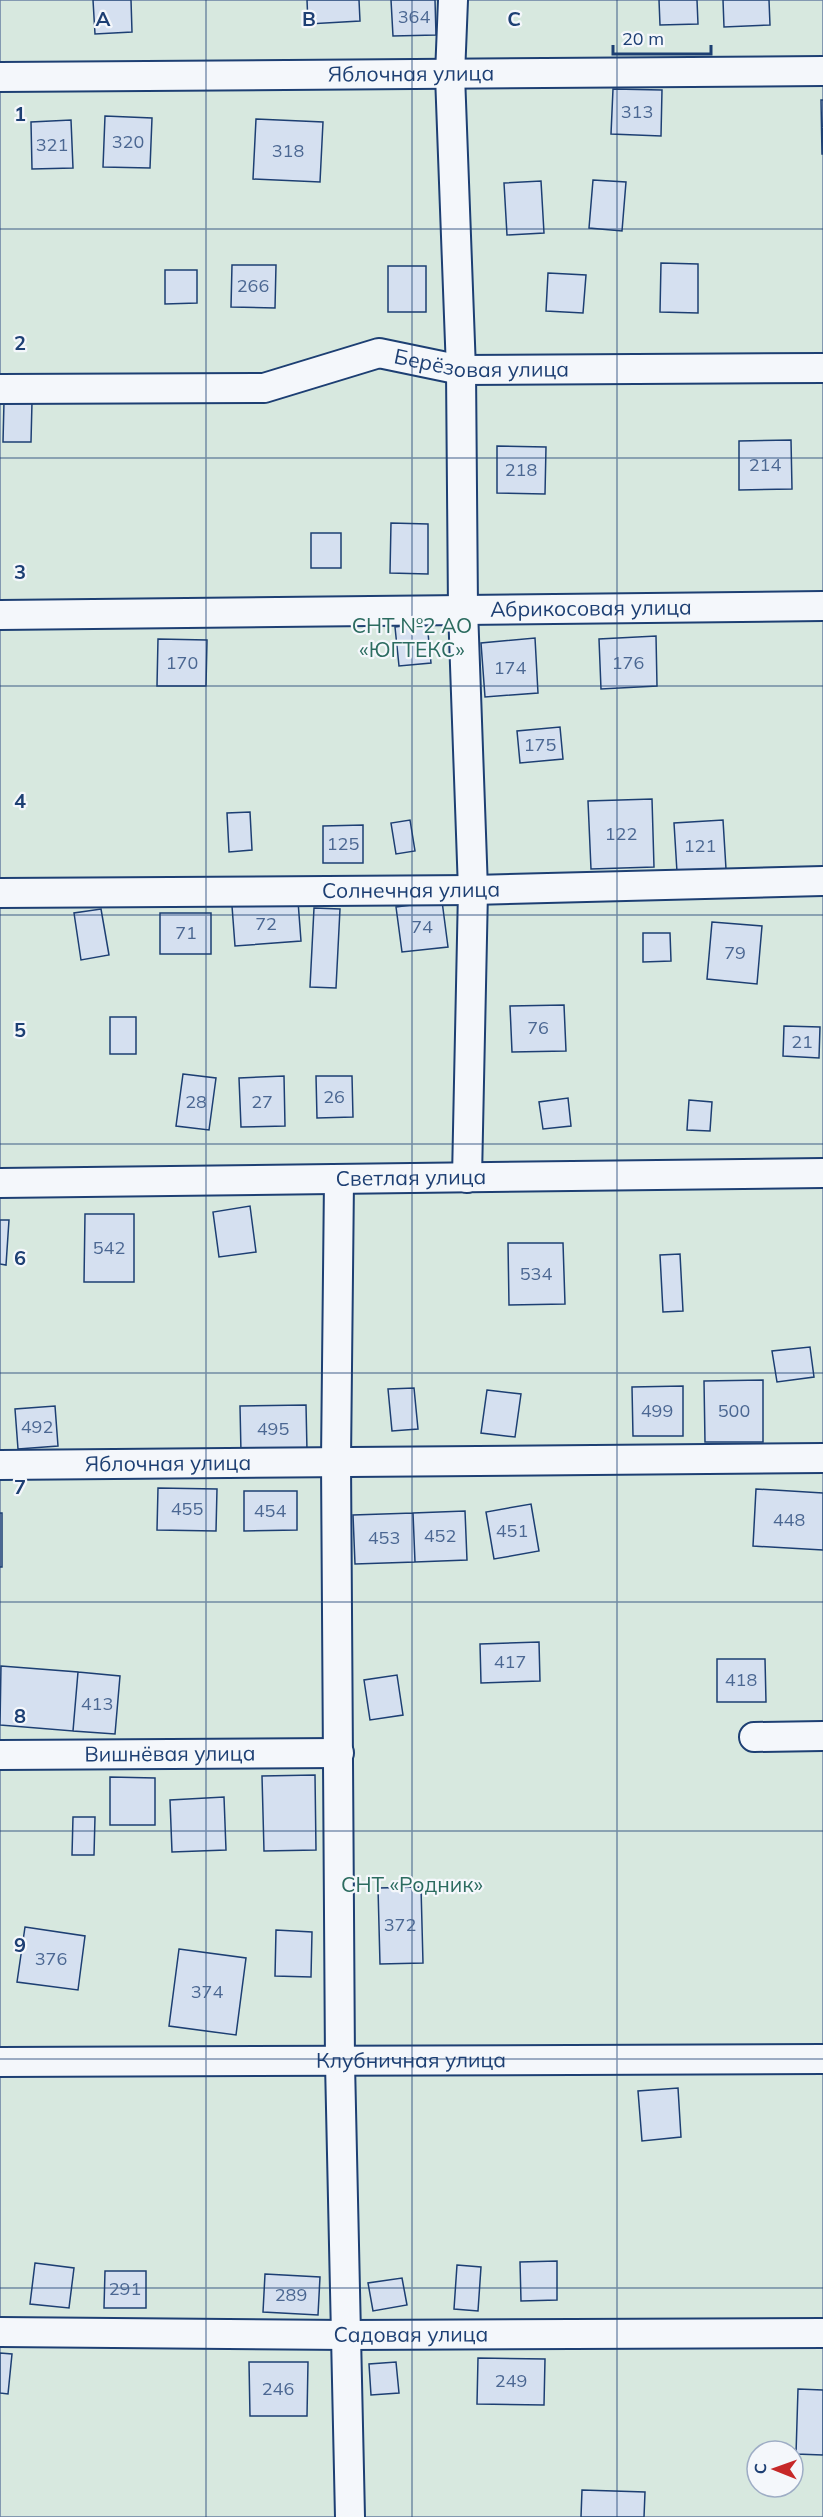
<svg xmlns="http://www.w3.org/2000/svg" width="823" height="2517" font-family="Mulish,sans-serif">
	<rect width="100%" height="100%" fill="#f4f7fb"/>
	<path fill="#d7e8df" stroke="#687fa3" stroke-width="1.5" fill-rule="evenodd" d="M0,0H823V2517H0ZM757,2451H793V2487H757Z"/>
	<path fill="#d5e0f0" stroke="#1d3f73" stroke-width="1.5" d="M93,0H131L132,32L95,34Z
		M307,0H359L360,21L308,24Z
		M391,0H435L436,35L393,36Z
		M659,0H697L698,24L660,25Z
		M723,0H769L770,25L724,27Z
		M613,89L662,90L661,136L611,134Z
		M821,100H823V154H822Z
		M105,116L152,118L150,168L103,167Z
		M256,119L323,122L320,182L253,179Z
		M71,120L73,168L32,169L31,122Z
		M593,180L626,182L622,231L589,228Z
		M541,181L544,233L507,235L504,183Z
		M661,263L698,264V313L660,312Z
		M232,265H276L275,308L231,307Z
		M388,266H426V312H388Z
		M165,270H197V303L165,304Z
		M548,273L586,275L583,313L546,311Z
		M4,402H32L31,442H3Z
		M791,440L792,489L739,490V441Z
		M497,446L546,447L545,494L497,493Z
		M391,523L428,524V574L390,573Z
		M311,533H341V568H311Z
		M427,623L431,663L399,666L395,627Z
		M656,636L657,686L601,689L599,639Z
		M535,638L538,693L485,697L481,643Z
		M158,639L207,640L206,686H157Z
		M560,727L563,759L520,763L517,731Z
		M652,799L654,867L591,869L588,801Z
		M250,812L252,850L229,852L227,813Z
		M410,820L415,851L396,854L391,823Z
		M723,820L726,869L677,872L674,823Z
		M363,825V863H323V826Z
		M298,901L301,941L235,946L232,906Z
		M442,901L448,947L402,952L396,907Z
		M314,908L340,909L336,988L310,987Z
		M101,909L109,955L81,960L74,913Z
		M160,913H211V954H160Z
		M712,922L762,926L757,984L707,979Z
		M643,933H670L671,961L643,962Z
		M564,1005L566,1051L512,1052L510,1006Z
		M110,1017H136V1054H110Z
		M784,1026L820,1027L819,1058L783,1056Z
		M183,1074L216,1078L209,1130L176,1126Z
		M284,1076L285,1126L241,1127L239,1078Z
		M316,1076H352L353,1117L317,1118Z
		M568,1098L571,1126L543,1129L539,1102Z
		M689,1100L712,1102L710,1131L687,1130Z
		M250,1206L256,1252L219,1257L213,1212Z
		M85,1214H134V1282H84Z
		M0,1220H9L6,1265L0,1264Z
		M508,1243H563L565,1304L509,1305Z
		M680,1254L683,1311L663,1312L660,1255Z
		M810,1347L814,1377L777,1382L772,1351Z
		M763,1380V1442H705L704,1381Z
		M683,1386V1436H633L632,1387Z
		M414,1388L418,1429L392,1431L388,1389Z
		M487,1390L521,1394L515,1437L481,1433Z
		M306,1405L307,1451L241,1453L240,1406Z
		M55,1406L58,1446L18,1449L15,1409Z
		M158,1488L217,1489L216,1531L157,1530Z
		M756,1489L823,1493V1550L753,1546Z
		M244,1491H297V1530L244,1531Z
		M531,1504L539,1551L494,1559L486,1512Z
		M465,1511L467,1560L415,1562L413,1513Z
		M0,1513H2V1567H0Z
		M413,1513L415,1562L355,1564L353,1515Z
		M539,1642L540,1681L481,1683L480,1644Z
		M717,1659H765L766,1702H717Z
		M1,1666L78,1672L73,1731L0,1725Z
		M78,1672L120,1676L115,1734L73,1731Z
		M397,1675L403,1715L370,1720L364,1680Z
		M315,1775L316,1850L264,1851L262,1776Z
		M110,1777L155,1778V1825H110Z
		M224,1797L226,1850L172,1852L170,1800Z
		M73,1817H95L94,1855H72Z
		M421,1887L423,1963L380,1964L378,1888Z
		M25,1927L85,1936L78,1990L17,1982Z
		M276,1930L312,1932L311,1977L275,1976Z
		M179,1949L246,1958L236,2035L169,2026Z
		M678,2088L681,2137L642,2141L638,2091Z
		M557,2261V2300L521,2301L520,2262Z
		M35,2263L74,2268L69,2308L30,2304Z
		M457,2265L481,2267L478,2311L454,2309Z
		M105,2271H146V2308H104Z
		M265,2274L320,2277L318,2315L263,2312Z
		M402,2278L407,2305L373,2311L368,2283Z
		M0,2353L12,2354L8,2394L0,2393Z
		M478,2358L545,2359L544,2405L477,2404Z
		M249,2362H308L307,2416H250Z
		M396,2362L399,2393L371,2395L369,2364Z
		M798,2389L823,2390V2455L796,2454Z
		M582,2490L645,2492L644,2517H581Z"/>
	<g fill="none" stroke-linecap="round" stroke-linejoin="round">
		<g stroke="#1d3f73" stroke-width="32">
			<g id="street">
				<path d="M453,0L450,75L461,370L463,609L473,890L467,1178"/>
				<path id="s1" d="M0,77L823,71"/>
				<path id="s2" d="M0,389L264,388L379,353L461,370L823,368"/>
				<path id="s3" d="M0,615L823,606"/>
				<path id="s4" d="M0,893L473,890L823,881"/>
				<path d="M339,1180L336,1461L340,2063L350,2517"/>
				<path id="s5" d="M0,1183L823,1173"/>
				<path id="s6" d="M0,1465L823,1458"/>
				<path d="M754,1737L823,1736"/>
				<path id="s7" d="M0,1755L339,1753"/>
				<path id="s8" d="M0,2062L823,2059"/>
				<path id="s9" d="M0,2332L348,2335L823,2333"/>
			</g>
		</g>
		<use href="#street" stroke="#f4f7fb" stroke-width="28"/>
	</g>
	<path fill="none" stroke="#1d3f73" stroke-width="1.5" stroke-opacity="0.55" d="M206,0V2517M412,0V2517M617,0V2517M0,229H823M0,458H823M0,686H823M0,915H823M0,1144H823M0,1373H823M0,1602H823M0,1831H823M0,2059H823M0,2288H823"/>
	<g text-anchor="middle" stroke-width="4.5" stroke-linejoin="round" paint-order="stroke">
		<g font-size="18" fill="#4b6792">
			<text x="414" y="23">364</text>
			<text x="637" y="118">313</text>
			<text x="128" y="148">320</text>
			<text x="52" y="151">321</text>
			<text x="288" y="157">318</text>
			<text x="253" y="292">266</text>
			<text x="765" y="471">214</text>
			<text x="521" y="476">218</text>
			<text x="182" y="669">170</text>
			<text x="628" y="669">176</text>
			<text x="510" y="674">174</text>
			<text x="540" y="751">175</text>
			<text x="621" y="840">122</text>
			<text x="343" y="850">125</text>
			<text x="700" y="852">121</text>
			<text x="266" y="930">72</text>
			<text x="422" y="933">74</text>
			<text x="186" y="939">71</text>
			<text x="735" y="959">79</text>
			<text x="538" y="1034">76</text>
			<text x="802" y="1048">21</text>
			<text x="334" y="1103">26</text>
			<text x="196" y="1108">28</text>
			<text x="262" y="1108">27</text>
			<text x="109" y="1254">542</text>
			<text x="536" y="1280">534</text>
			<text x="657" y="1417">499</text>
			<text x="734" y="1417">500</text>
			<text x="37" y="1433">492</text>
			<text x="273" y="1435">495</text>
			<text x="187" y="1515">455</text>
			<text x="270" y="1517">454</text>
			<text x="789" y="1526">448</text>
			<text x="512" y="1537">451</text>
			<text x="440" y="1542">452</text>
			<text x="384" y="1544">453</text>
			<text x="510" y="1668">417</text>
			<text x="741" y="1686">418</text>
			<text x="97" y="1710">413</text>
			<text x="400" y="1931">372</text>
			<text x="51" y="1965">376</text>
			<text x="207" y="1998">374</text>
			<text x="125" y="2295">291</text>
			<text x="291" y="2301">289</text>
			<text x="511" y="2387">249</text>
			<text x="278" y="2395">246</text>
		</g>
		<g font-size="21" fill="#1d3f73" stroke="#f4f7fb">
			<text dy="7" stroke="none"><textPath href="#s1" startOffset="411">Яблочная улица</textPath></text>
			<text dy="7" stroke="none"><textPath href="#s2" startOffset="488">Берёзовая улица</textPath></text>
			<text dy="7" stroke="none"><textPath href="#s3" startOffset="591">Абрикосовая улица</textPath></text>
			<text dy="7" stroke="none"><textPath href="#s4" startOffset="411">Солнечная улица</textPath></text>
			<text dy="7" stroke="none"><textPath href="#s5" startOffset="411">Светлая улица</textPath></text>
			<text dy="7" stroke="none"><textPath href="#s6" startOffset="168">Яблочная улица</textPath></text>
			<text dy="7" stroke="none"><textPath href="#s7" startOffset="170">Вишнёвая улица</textPath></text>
			<text dy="7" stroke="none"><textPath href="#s8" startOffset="411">Клубничная улица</textPath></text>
			<text dy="7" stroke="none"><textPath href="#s9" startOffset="411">Садовая улица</textPath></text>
		</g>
		<g font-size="21" fill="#2c6c60" stroke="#f4f7fb">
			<text x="412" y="633">СНТ №2 АО<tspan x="412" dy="24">«ЮГТЕКС»</tspan></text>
			<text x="412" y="1892">СНТ «Родник»</text>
		</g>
	</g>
	<g font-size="20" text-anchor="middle" font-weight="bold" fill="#1d3f73" stroke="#f4f7fb" stroke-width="4.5" stroke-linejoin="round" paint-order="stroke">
		<text x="103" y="26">A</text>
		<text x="309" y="26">B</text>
		<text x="514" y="26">C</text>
		<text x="20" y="121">1</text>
		<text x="20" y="350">2</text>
		<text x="20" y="579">3</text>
		<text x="20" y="808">4</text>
		<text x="20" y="1037">5</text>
		<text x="20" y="1265">6</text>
		<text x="20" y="1494">7</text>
		<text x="20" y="1723">8</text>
		<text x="20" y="1952">9</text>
	</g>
	<g transform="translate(775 2469) rotate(271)"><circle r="28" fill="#f4f7fb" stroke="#9eadc5" stroke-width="1.5"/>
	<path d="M0-4.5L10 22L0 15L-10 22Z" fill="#c62828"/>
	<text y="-9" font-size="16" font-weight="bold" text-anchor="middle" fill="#1d3f73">С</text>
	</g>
	<path d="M613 45v9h98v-9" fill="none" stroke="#1d3f73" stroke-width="3"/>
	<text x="622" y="45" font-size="18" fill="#1d3f73" stroke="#f4f7fb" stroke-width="4.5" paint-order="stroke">20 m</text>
</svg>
